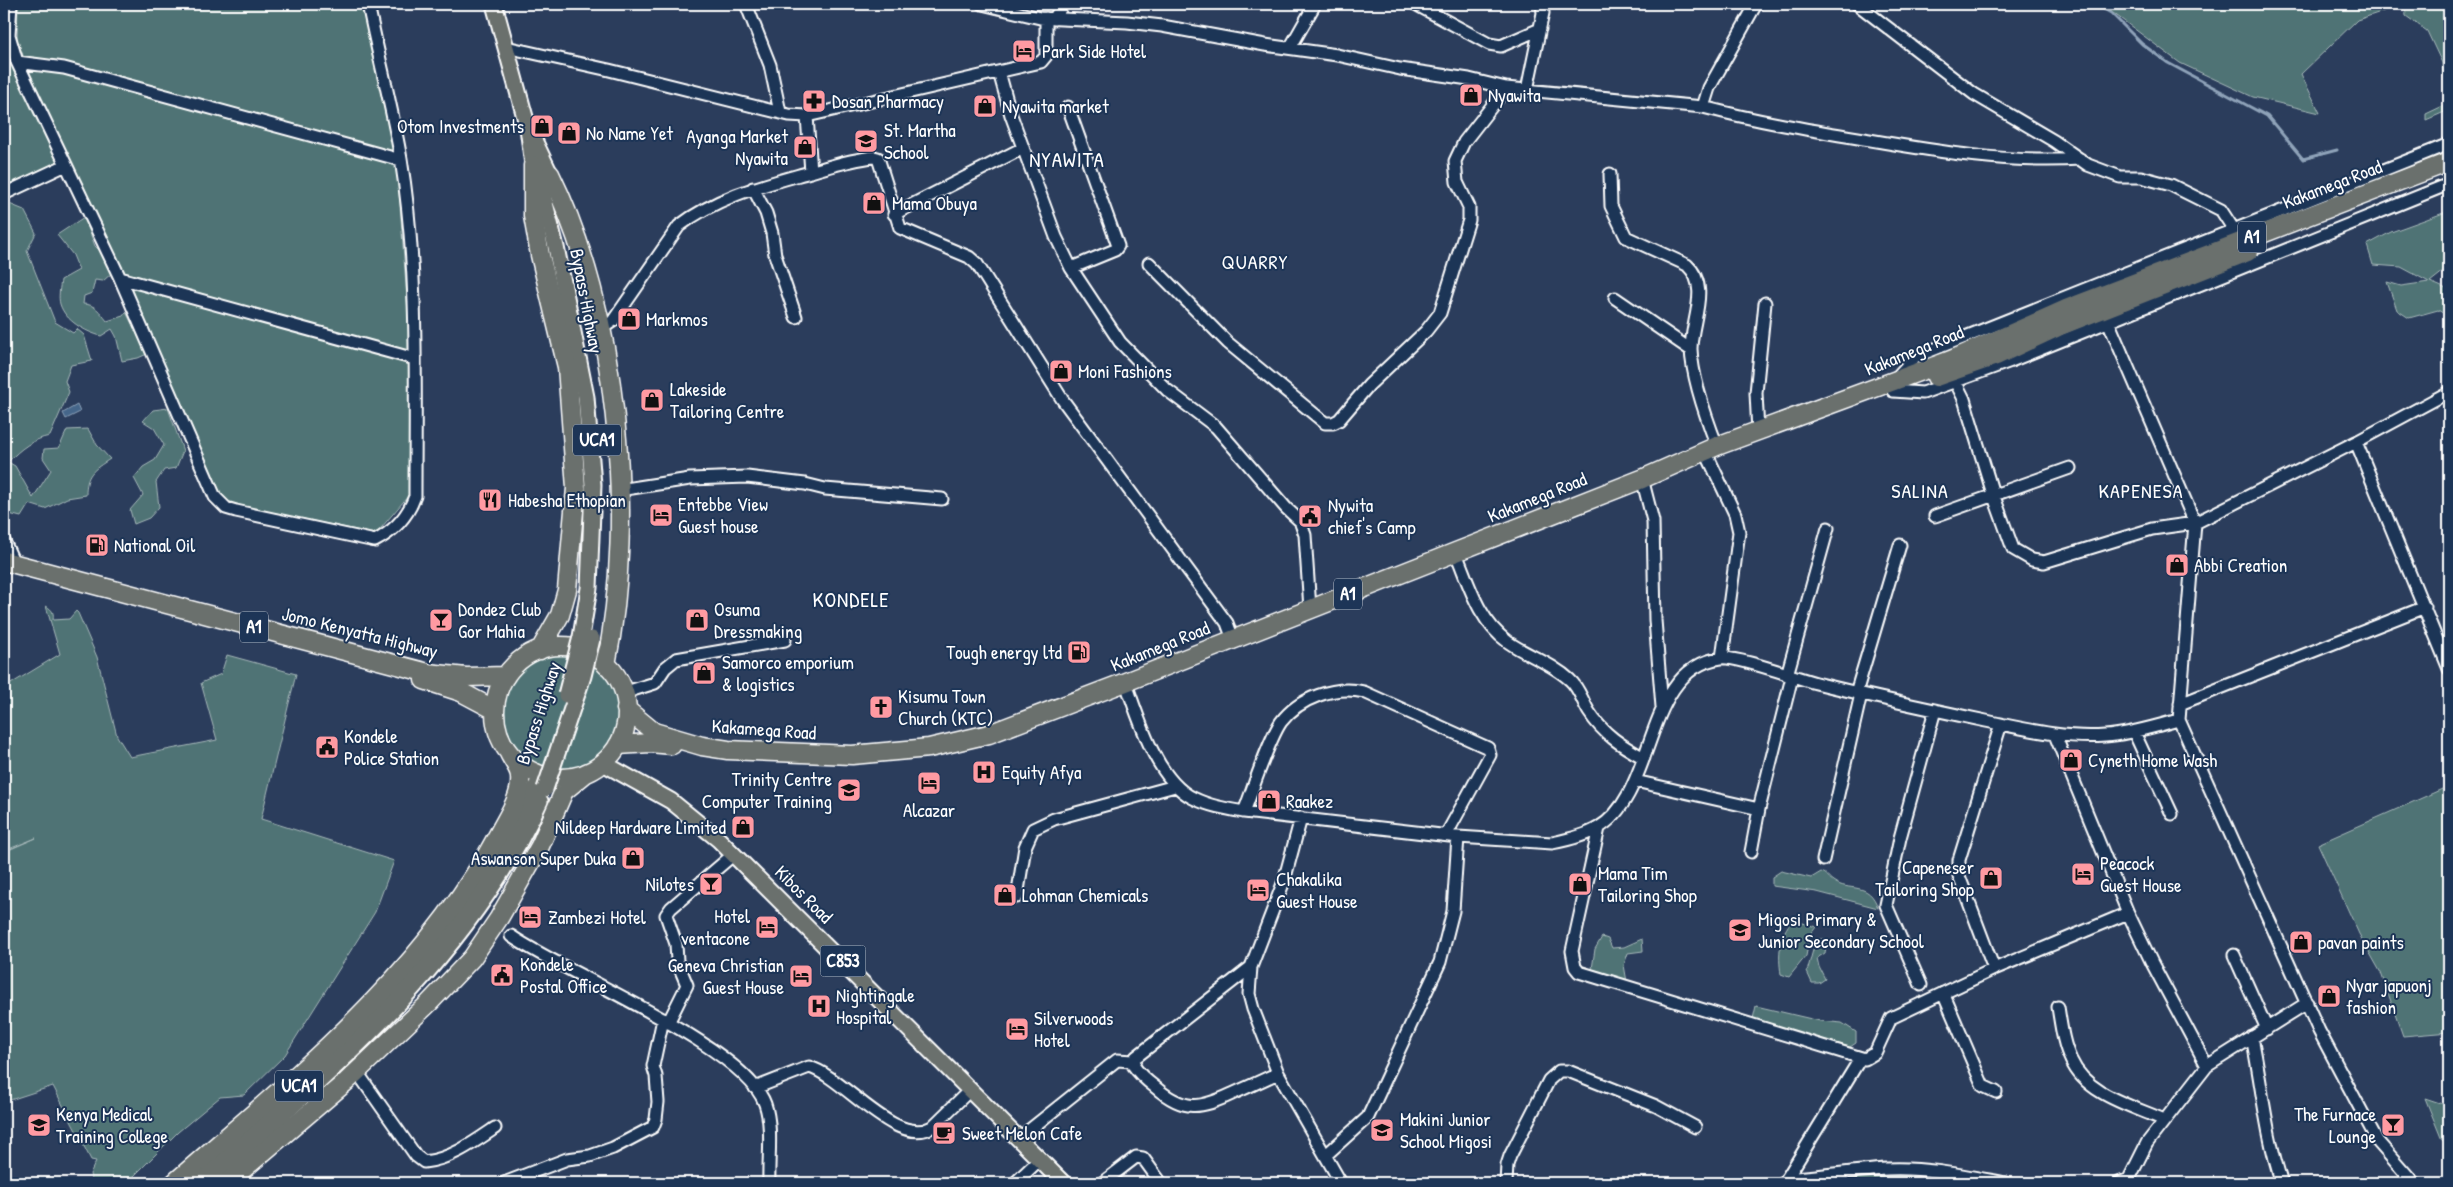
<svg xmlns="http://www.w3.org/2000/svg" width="2453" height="1187" font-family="'Patrick Hand',sans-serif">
	<rect width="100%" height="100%" fill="#2b3d5c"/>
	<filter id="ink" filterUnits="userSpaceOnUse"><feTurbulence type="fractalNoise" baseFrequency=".02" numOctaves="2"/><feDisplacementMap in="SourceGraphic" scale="10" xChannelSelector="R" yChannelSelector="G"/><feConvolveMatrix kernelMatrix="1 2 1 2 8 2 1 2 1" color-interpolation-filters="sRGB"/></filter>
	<g filter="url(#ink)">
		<path fill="#4f7374" stroke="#a7b9ba" d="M18,4H365L397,165L412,366L409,495L376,534L227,503L217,492L30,73L17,40Z
			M2101,4H2440L2449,17V81L2443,74L2442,63L2427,31L2406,16L2405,4L2357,20L2301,74L2320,113L2253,97L2180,63Z
			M4,38L58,163L4,186Z
			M2449,97V110L2426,120V114L2445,105Z
			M7,203L24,210L36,233L27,251L55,322L73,333L77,329L84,335L92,361L71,365L65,381L69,392L50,436C33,439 20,449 8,462L15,466L33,498L51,470L43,458L44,449L59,448L67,430L88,429L97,445L110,459C93,470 86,474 86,495L67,498L45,509L29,504L21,517L5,513L4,510V204Z
			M2449,211V267L2430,282L2449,290V317L2438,310L2409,318L2397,310L2387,282L2401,286L2429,282L2401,267L2373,265L2367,245L2391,232Z
			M84,217L95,246L102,253L112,273L103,281L95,280L92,293L84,296L83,304C95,304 100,312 107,321L123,316L126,312L147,354L138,358L122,361L116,336L112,329L101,336C86,332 65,321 60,304C58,297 60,287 61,280L79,270L73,255L57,235Z
			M168,408L183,451L176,468L164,470L156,482L159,507L149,518L134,524L130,510L143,495L134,478L143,467L155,460L164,445L154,428L143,421L153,410Z
			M46,606C53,610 54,613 53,620L69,619L76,611L78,613L97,657L117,736L130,757L217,740L201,683L221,674L227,655L296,674L261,819L394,861L375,912L285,1055L244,1095L220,1097L178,1132L133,1177L130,1183H92L90,1174L96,1161L91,1160L53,1086L4,1102V852L36,838L4,851V688L60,654Z
			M499 712a61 61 0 1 1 122 0a61 61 0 1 1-122 0Z
			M2449,786V1032L2403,1036L2381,973L2359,934L2318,844Z
			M1781,871L1811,878L1821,872C1828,874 1827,877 1833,881C1849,893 1869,880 1878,908L1817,892L1772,886V877Z
			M1793,920L1816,927L1810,935L1806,956L1789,977L1781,974C1778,955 1779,934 1793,920Z
			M1602,937L1608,939L1612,948L1624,947L1642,939L1643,951L1628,953L1624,965L1627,982L1609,977L1592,969L1595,949Z
			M1816,939H1827L1825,953L1817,958L1819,967L1825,979L1819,983H1812L1807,972Z
			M1756,1006L1820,1021L1842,1023L1856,1032V1043L1850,1047L1752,1023Z
			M2425,1098L2449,1106V1144L2442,1140Z
			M1910,1169V1183H1849L1850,1173Z"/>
		<path fill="#44668a" stroke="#8fa3b9" d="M77,405L80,412L66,419L63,413Z"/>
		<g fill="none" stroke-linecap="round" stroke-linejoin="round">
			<path stroke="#8fa3b9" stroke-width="3" d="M2094,4L2111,13L2142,44L2168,63L2267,116L2303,159L2337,150"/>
			<g stroke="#fff" stroke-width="15">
				<path id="minor" d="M11,4L9,35L17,62L120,278L215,497L226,508L236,511L375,541C394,531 408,516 415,496C415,384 419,270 401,159C392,107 378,55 368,4
					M746,4L770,65L780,112
					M982,4L1040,18L1127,22L1162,26L1265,45L1337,55L1400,69L1469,79L1506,88L1703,107
					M1415,4L1489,44L1501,46L1540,29
					M1756,4L1709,88L1703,107C1756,121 1810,130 1864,139C1934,151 2008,164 2080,159
					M1857,4L1974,94L2054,141L2088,165L2120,177H2141L2171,185L2221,210L2234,230
					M2448,4L2449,5
					M1054,19L1063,4
					M506,47L609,70L789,115L807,116L1041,62L1046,56V18
					M1290,48L1315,4
					M17,62L64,68L401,160
					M999,72L1011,115L1056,237L1071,268L1120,342L1167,390L1216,427L1286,508L1300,521L1305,535L1310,609
					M1527,90L1543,13L1542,4
					M1068,107L1118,246L1115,250L1071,268
					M807,116L811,172
					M1610,174L1611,206L1626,237L1687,265C1711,287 1691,321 1691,349C1692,376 1707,420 1717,446
					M753,188L766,213L772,233L775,255L796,317
					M4,194L66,165
					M894,214L1023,148
					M1149,263L1228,343L1325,423H1333L1339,420L1369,385L1426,331L1440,313L1469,220V207L1457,182L1455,161L1464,142L1506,88
					M120,278L415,359
					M1615,298L1691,350
					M2108,321L2195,523L2179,720L2319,1031L2378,1142L2414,1183
					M601,329L613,321L679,226C718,196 764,185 810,172C831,166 853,159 874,157L878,158L900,228L969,257L977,264L1062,399L1227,623L1233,639
					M1896,378L1915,357L2449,144
					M1955,381L1964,399L1993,494L2013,549L2032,560L2044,562L2152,529L2195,523L2356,442L2449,392
					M1893,391L1923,393L2011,361L2449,184
					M1758,432L1756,393L1765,303
					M2356,442L2449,669
					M1709,459L1735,514L1739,532L1722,658
					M1644,486L1653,521L1655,620L1662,707
					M619,490L690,479L747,477L805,484L825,489L942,499
					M1935,516L2070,468
					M4,541L14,563
					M1458,558C1470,588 1480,622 1508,642C1528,656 1552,663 1570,680C1580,689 1582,701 1589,712C1603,734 1622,746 1644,758
					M1787,675L1828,528
					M1128,689C1140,723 1158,781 1193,798C1209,806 1227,809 1244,812L1458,837L1552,843C1567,840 1585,836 1598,828C1658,793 1642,669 1721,658C1737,656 1797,678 1816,683C1872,697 1929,709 1986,721C2025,729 2065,739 2105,736C2131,734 2155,726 2179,720
					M623,693L655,683L665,668L676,659L785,640
					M1856,693L1900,545
					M2180,704L2425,607
					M2134,732L2172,814
					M2055,735L2128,913L2152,963L2207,1066
					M1635,781L1759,809
					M1244,812C1253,789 1268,741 1281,722C1299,698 1335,685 1364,692L1488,748L1490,755L1446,835
					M1301,818L1284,881L1251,967L1249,994L1253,1009L1278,1073L1341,1183
					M1599,828L1572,951L1575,967L1579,972L1865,1059L1875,1053L1891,1018L1994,969L1959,876V860L2001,724
					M1751,852L1759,809L1792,677
					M1823,860L1861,694
					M1017,897L1025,847L1033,829L1054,819L1175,786
					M511,936C565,974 744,1045 765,1104C773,1127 768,1158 769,1183
					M2234,955L2267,1029
					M1251,967L1136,1057L1133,1065C1139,1074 1147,1081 1155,1087C1184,1112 1200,1109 1232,1094C1248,1087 1263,1080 1278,1073
					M1994,969L2128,913
					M1921,985L1886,905L1900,838L1935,710
					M1943,993L1983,1086L1996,1092
					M2058,1007C2061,1025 2063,1044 2071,1060C2086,1095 2133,1106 2164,1120
					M668,1023L687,985L677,961L676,944L666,915L671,908L734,854
					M2252,1037C2262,1086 2266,1136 2282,1183
					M357,1072L416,1156L424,1162C451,1159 473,1143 495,1128
					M755,1088L809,1067C843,1076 895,1148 932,1127L971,1089
					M1018,1139L1117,1060L1133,1061
					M1326,1155L1368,1117L1440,962L1453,911L1458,837
					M1787,1179C1820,1176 1854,1171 1887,1169C1927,1167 1967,1176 2005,1183
					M504,1183L567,1159L590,1156L613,1148L653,1127L656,1119L658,1102L656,1076L653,1066L663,1019
					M1015,1183L1039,1160
					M1102,1183L1136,1157L1143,1158L1161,1183
					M1506,1183L1507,1165L1510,1156L1549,1080L1559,1071H1568L1656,1106L1695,1127
					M1784,1183L1860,1059
					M2119,1183L2129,1179L2147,1143L2207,1066L2307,1003"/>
			</g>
			<g stroke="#fff" stroke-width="19">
				<path id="major" d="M494,4L528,128L533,165L539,179L556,247L586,397L593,485L589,588L581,637
					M533,138L550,174L552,184
					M603,763L671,801L719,840L1063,1183
					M190,1183C262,1118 338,1056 403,984C437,948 465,907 491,865C507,840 526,814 536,786
					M207,1183C333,1069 468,959 540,801"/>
			</g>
			<g stroke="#fff" stroke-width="21">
				<path id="highway" d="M533,165V216L540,255L567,367L576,488L567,590L560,615L540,650
					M550,174C618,312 636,515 606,665
					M1936,377L1996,356L2058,327L2248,252
					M4,561L428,673L466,677L506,676
					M495 712a66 66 0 1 1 132 0a66 66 0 1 1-132 0Z
					M424,680L461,692L495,710
					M626,709L654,732L702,746L728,750L852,755L929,748L989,734L1123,683L1456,552L1642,479L1717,446L1951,360L2066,309L2449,162
					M618,745L650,743L672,745
					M174,1183C293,1078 423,976 499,833C507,817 522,796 520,777C520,769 512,760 509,753
					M227,1183L347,1081L429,1003L472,958L499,918L540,846L564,791L586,773"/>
			</g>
			<use href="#minor" stroke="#1d3557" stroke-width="11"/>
			<use href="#major" stroke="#6a706d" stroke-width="15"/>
			<use href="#highway" stroke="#6a706d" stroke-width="18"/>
			<g stroke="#fff" stroke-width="19" stroke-linecap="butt">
				<path id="major-bridge" d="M566,695L581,637
					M545,789L583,676L592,639"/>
			</g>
			<use href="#major-bridge" stroke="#6a706d" stroke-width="15"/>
		</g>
	</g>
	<defs>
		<g id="hotel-square" transform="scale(1.25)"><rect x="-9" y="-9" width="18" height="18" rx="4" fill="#ff9aa2" stroke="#1d3557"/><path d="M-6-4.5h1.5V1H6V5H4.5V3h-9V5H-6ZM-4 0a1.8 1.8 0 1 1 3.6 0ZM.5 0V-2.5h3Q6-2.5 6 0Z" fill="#111"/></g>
		<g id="shop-square" transform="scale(1.25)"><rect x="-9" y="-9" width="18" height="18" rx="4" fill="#ff9aa2" stroke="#1d3557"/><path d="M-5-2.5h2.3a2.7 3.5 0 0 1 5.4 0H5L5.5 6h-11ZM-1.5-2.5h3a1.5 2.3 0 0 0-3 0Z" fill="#111"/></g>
		<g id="pharmacy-square" transform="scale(1.25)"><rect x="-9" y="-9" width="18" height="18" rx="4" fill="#ff9aa2" stroke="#1d3557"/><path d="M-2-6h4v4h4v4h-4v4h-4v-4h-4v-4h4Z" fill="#111"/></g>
		<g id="school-square" transform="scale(1.25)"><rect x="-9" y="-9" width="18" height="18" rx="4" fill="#ff9aa2" stroke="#1d3557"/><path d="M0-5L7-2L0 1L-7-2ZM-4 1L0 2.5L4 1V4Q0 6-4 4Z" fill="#111"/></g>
		<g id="restaurant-square" transform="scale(1.25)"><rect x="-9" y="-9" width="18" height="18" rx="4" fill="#ff9aa2" stroke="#1d3557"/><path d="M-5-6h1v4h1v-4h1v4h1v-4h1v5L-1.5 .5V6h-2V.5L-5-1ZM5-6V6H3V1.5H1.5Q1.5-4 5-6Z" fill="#111"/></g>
		<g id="civic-square" transform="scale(1.25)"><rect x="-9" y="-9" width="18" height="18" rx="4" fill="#ff9aa2" stroke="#1d3557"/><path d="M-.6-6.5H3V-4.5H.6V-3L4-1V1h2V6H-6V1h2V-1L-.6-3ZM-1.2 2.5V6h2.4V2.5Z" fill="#111"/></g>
		<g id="fuel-square" transform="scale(1.25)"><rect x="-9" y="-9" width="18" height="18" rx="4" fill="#ff9aa2" stroke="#1d3557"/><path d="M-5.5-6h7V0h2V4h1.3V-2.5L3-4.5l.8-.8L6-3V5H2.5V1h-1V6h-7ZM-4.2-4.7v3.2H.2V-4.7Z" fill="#111"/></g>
		<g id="bar-square" transform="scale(1.25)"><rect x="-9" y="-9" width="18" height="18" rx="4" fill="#ff9aa2" stroke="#1d3557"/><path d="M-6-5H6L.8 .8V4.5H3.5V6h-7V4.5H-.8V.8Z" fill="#111"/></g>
		<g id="church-square" transform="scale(1.25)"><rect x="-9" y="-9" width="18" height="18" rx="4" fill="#ff9aa2" stroke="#1d3557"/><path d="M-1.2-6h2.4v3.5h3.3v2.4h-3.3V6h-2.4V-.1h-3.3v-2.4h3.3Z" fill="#111"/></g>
		<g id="hospital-square" transform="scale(1.25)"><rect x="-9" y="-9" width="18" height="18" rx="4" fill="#ff9aa2" stroke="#1d3557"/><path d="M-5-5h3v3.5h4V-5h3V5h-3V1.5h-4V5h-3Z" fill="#111"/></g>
		<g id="university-square" transform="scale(1.25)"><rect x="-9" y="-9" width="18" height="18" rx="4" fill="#ff9aa2" stroke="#1d3557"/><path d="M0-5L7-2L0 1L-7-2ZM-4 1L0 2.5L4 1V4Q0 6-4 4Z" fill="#111"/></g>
		<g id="cafe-square" transform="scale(1.25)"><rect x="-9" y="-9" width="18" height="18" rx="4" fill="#ff9aa2" stroke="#1d3557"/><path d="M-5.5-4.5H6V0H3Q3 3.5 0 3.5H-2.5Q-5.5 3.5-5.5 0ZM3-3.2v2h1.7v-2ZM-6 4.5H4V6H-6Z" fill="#111"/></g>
	</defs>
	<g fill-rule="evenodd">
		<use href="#hotel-square" x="1024" y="51"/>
		<use href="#shop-square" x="1471" y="95"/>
		<use href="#pharmacy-square" x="814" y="101"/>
		<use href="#shop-square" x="985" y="106"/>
		<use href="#shop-square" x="542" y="126"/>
		<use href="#shop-square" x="569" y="133"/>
		<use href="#school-square" x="866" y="141"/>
		<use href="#shop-square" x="805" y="147"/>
		<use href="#shop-square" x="874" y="203"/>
		<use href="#shop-square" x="629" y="319"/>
		<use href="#shop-square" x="1061" y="371"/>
		<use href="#shop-square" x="652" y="400"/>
		<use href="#restaurant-square" x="490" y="500"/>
		<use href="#hotel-square" x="661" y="515"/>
		<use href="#civic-square" x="1310" y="516"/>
		<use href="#fuel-square" x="97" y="545"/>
		<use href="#shop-square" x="2177" y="565"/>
		<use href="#bar-square" x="441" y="620"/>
		<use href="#shop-square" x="697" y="620"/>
		<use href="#fuel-square" x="1079" y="652"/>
		<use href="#shop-square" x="704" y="673"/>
		<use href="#church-square" x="881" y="707"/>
		<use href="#civic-square" x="327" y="747"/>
		<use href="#shop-square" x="2071" y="760"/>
		<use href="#hospital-square" x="984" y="772"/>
		<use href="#hotel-square" x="929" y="783"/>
		<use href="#school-square" x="849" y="790"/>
		<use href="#shop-square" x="1269" y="801"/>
		<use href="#shop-square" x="743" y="827"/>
		<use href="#shop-square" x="633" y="858"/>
		<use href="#hotel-square" x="2083" y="874"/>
		<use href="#shop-square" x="1991" y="878"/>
		<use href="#bar-square" x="711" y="884"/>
		<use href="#shop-square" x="1580" y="884"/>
		<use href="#hotel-square" x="1258" y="890"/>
		<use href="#shop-square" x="1005" y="895"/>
		<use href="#hotel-square" x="530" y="917"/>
		<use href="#hotel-square" x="767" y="927"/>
		<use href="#school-square" x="1740" y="930"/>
		<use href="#shop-square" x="2301" y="942"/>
		<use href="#civic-square" x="502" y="975"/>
		<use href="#hotel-square" x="801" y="976"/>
		<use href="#shop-square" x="2329" y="996"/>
		<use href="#hospital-square" x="819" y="1006"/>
		<use href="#hotel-square" x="1017" y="1029"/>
		<use href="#university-square" x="39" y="1125"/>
		<use href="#bar-square" x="2393" y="1125"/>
		<use href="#school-square" x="1382" y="1130"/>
		<use href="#cafe-square" x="944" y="1133"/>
	</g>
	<g text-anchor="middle" stroke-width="4" stroke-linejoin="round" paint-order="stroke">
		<g fill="#1d3557" stroke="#bbc2cd" stroke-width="1">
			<rect x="2238" y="221.5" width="28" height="31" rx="4"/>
			<rect x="573" y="424.5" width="48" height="31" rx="4"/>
			<rect x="1334" y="578.5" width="28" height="31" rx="4"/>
			<rect x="240" y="611.5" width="28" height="31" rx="4"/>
			<rect x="820.5" y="945.5" width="45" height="31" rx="4"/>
			<rect x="275" y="1070.5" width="48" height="31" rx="4"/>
		</g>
		<g font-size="18" font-weight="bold" fill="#fff">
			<text x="2252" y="243">A1</text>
			<text x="597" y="446">UCA1</text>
			<text x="1348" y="600">A1</text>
			<text x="254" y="633">A1</text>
			<text x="843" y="967">C853</text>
			<text x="299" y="1092">UCA1</text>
		</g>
		<g font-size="19" fill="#fff" stroke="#1d3557" text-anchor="start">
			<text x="1042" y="58">Park Side Hotel</text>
			<text x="1488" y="102">Nyawita</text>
			<text x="832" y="108">Dosan Pharmacy</text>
			<text x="1002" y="113">Nyawita market</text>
			<text x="524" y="133" text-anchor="end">Otom Investments</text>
			<text x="884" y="137">St. Martha<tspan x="884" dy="22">School</tspan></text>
			<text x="586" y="140">No Name Yet</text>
			<text x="788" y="143" text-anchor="end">Ayanga Market<tspan x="788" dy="22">Nyawita</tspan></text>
			<text x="892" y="210">Mama Obuya</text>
			<text x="646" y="326">Markmos</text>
			<text x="1078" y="378">Moni Fashions</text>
			<text x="670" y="396">Lakeside<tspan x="670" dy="22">Tailoring Centre</tspan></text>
			<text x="508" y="507">Habesha Ethopian</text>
			<text x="678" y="511">Entebbe View<tspan x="678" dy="22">Guest house</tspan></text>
			<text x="1328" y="512">Nywita<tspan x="1328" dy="22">chief's Camp</tspan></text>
			<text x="114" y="552">National Oil</text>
			<text x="2194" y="572">Abbi Creation</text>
			<text x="458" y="616">Dondez Club<tspan x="458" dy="22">Gor Mahia</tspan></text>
			<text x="714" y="616">Osuma<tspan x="714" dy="22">Dressmaking</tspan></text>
			<text x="1062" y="659" text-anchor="end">Tough energy ltd</text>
			<text x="722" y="669">Samorco emporium<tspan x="722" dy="22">&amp; logistics</tspan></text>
			<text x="898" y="703">Kisumu Town<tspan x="898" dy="22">Church (KTC)</tspan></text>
			<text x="344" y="743">Kondele<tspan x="344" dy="22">Police Station</tspan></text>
			<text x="2088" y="767">Cyneth Home Wash</text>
			<text x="1002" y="779">Equity Afya</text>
			<text x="832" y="786" text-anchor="end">Trinity Centre<tspan x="832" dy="22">Computer Training</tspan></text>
			<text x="1286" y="808">Raakez</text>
			<text x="929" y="817" text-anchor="middle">Alcazar</text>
			<text x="726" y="834" text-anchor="end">Nildeep Hardware Limited</text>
			<text x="616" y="865" text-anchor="end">Aswanson Super Duka</text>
			<text x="2100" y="870">Peacock<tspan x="2100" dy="22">Guest House</tspan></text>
			<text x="1974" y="874" text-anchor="end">Capeneser<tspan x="1974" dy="22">Tailoring Shop</tspan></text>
			<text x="1598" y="880">Mama Tim<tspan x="1598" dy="22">Tailoring Shop</tspan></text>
			<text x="1276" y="886">Chakalika<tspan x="1276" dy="22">Guest House</tspan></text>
			<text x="694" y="891" text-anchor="end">Nilotes</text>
			<text x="1022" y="902">Lohman Chemicals</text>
			<text x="750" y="923" text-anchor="end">Hotel<tspan x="750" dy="22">ventacone</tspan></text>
			<text x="548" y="924">Zambezi Hotel</text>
			<text x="1758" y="926">Migosi Primary &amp;<tspan x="1758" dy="22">Junior Secondary School</tspan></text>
			<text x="2318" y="949">pavan paints</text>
			<text x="520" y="971">Kondele<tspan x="520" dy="22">Postal Office</tspan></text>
			<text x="784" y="972" text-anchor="end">Geneva Christian<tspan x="784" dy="22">Guest House</tspan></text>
			<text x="2346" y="992">Nyar japuonj<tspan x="2346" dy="22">fashion</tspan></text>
			<text x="836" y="1002">Nightingale<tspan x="836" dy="22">Hospital</tspan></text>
			<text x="1034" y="1025">Silverwoods<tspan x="1034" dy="22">Hotel</tspan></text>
			<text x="56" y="1121">Kenya Medical<tspan x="56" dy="22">Training College</tspan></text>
			<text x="2376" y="1121" text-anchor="end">The Furnace<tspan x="2376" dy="22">Lounge</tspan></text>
			<text x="1400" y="1126">Makini Junior<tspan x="1400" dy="22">School Migosi</tspan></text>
			<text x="962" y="1140">Sweet Melon Cafe</text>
		</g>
		<g font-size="19" fill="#fff" stroke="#1d3557">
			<text transform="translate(2332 184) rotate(-21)" y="7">Kakamega Road</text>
			<text transform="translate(587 301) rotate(79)" y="7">Bypass Highway</text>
			<text transform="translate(1914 350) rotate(-22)" y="7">Kakamega Road</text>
			<text transform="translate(1537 497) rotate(-22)" y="7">Kakamega Road</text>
			<text transform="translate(360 632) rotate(14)" y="7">Jomo Kenyatta Highway</text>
			<text transform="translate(1160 646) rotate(-22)" y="7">Kakamega Road</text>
			<text transform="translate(538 713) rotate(-72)" y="7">Bypass Highway</text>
			<text transform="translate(764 729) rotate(4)" y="7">Kakamega Road</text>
			<text transform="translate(804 894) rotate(45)" y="7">Kibos Road</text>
		</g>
		<g font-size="20" letter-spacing="1" fill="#fff" stroke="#1d3557">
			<text x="1255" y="269">QUARRY</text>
			<text x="1920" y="498">SALINA</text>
			<text x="2141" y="498">KAPENESA</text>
		</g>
		<g font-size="21" letter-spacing="1" fill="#fff" stroke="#1d3557">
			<text x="1067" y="167">NYAWITA</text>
			<text x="851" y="607">KONDELE</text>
		</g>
	</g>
	<rect width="2453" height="1187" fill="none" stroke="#1d3557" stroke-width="20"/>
	<rect x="10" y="10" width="2433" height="1167" fill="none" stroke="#fff" stroke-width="2" filter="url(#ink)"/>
</svg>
